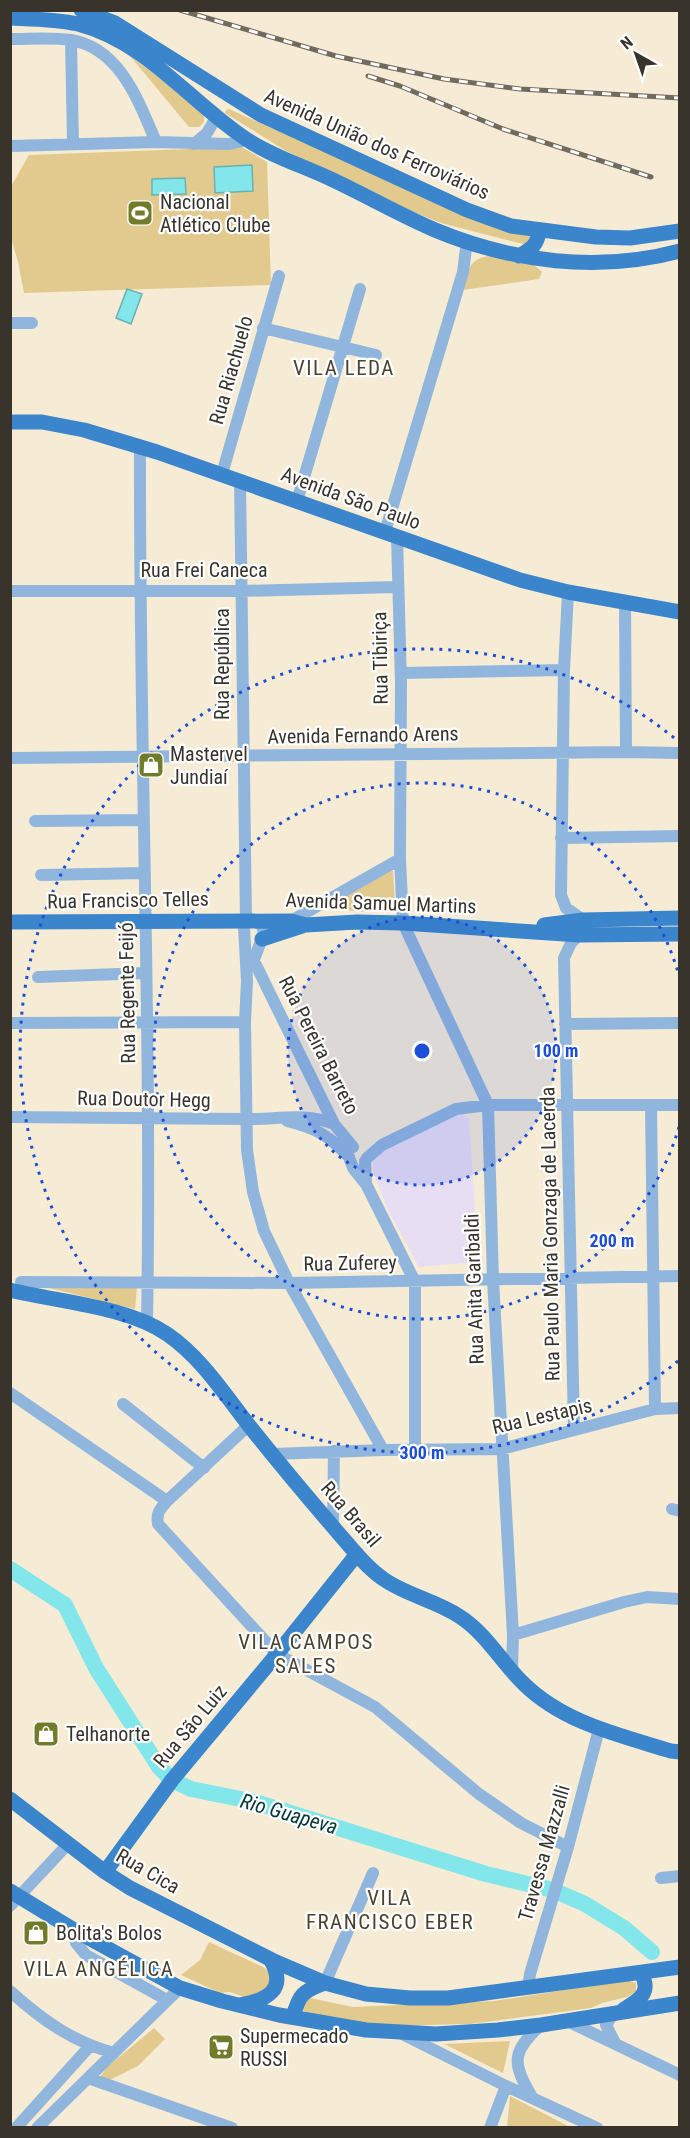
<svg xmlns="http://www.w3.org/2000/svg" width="690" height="2138" font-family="'Roboto Condensed',sans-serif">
	<rect width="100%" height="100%" fill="#f6ecd5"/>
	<path fill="#e7def4" d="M457,1110L469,1118L478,1257L474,1262L419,1267L387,1208L373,1172V1152Z"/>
	<path fill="#e2ca8e" d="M130,56L174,89L204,116V122L199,127H189Z
		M229,109L271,128L529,234L531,239L529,243L523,244L441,223L389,202L286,151L225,113L226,110Z
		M242,147L267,162L271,285L24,293L18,262L11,238L10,188L29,155Z
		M490,256L533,264L542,272L539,279L463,290C469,272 467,258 490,256Z
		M389,870L393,871L395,903C379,918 344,909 323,908Z
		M50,1283L137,1288L135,1309L49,1288Z
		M209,1942L263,1967L269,1972L272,1980L266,1990L244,1997L230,1992L220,1993L181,1975L200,1960Z
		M626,1980L636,1983V1991L627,1997L602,2003L591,2008L470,2024L384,2026L309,2015L302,2009L303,2001L310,1998L353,2007L495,2001Z
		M154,2028L165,2039L138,2066L106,2082L102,2080L101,2076L106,2068Z
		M510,2041L503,2073L444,2044Z
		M510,2096L570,2127H507Z"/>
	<path fill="#82e6ea" stroke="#6cb1b1" stroke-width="1.5" d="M252,165L253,191L215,193L214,167Z
		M185,178L186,194L152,195V179Z
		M127,289L142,294L131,324L116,318Z"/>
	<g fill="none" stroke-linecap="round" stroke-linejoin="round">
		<path stroke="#82e6ea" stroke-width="16" d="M10,1569L65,1605L96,1668L159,1767L172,1780L191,1789L255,1802L486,1874L553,1890L585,1904L624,1928L652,1952"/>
		<path stroke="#91b6dd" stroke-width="12" d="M10,39C30,39 51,37 71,40C120,48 139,102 156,142
			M71,40L73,144
			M194,144L207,133L217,116
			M10,146L156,142L229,144L247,140
			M10,323H32
			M263,328L376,355
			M140,447C139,739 152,1031 147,1323
			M222,474L279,276
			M240,480L246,920L244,927L247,981L245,1022L247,1150L253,1192L264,1231L289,1283L383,1450
			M297,501L360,289
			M385,532L463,272L467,241
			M397,536L401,683L400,859L403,923L488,1105L493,1280L513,1635L512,1671
			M10,591H241L397,587
			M568,592L564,670L561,895L566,908L583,920
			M625,603L626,752
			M401,673L564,670
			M10,758L626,752L680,753
			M35,821L144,820
			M561,838L680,836
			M41,875L145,873
			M291,921L400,859
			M253,959L334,1124L353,1147
			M252,965L264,933L261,922
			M38,977L146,973
			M10,1023L245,1022
			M565,1024L680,1023
			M651,1105L655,1409
			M10,1117C88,1117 166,1118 244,1119C275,1120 304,1112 334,1124
			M287,1121C315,1128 329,1135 349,1157
			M367,1158L382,1145L456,1109L488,1105H680
			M350,1160L353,1168L365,1183
			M365,1161L366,1184L415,1282V1450
			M21,1282L289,1283L680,1276
			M10,1393L167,1501
			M123,1404L204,1468
			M249,1425L167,1501C160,1509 156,1513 158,1524L277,1654L375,1707L479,1794L521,1823L568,1847
			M574,1430L564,958L571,943L579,935
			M273,1454L383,1450L501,1449L655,1409L680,1408
			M672,1509L680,1511
			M333,1526L334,1451
			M513,1635L624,1602L647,1597L680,1599
			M661,1878L680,1876
			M10,1906L68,1844
			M74,1930L76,1943L86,1955L167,2000
			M325,1983L373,1873
			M528,1988L530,1974L568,1847L599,1729
			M10,1991C42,2020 73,2042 114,2053
			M565,2020L680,2075
			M402,2034L506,2086L597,2128
			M615,2043L606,2025L611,2017L619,2012
			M88,2078L232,2128
			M532,2097C512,2063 511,2052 541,2025
			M16,2128L90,2046
			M37,2128L180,1988
			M490,2128L506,2086"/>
		<path stroke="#3a85cb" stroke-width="15" d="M81,10L115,23L261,115L467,210L511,226L596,237L630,238L680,231
			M10,18C33,19 56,19 78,24C147,42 190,102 246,139C273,157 304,166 333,180C367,196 400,215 435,230C512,262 598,273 680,251
			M519,256C531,249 538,245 539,230
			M10,422H42L84,430L157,452L520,580L568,592L680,612
			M10,922L291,921L306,925L357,922L403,923L579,935L680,934
			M544,925L583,920L680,918
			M262,939L302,926
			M10,1290C58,1302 126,1306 167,1334C202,1358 225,1395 251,1428C282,1467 314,1505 347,1543C357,1555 369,1569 382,1578C405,1595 435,1600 459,1616C487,1634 501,1662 524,1684C564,1723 619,1735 671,1751L680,1752
			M10,1799L105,1872L130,1888L276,1962L325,1983L366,1994L410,1998H448L680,1967
			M105,1872L172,1780L277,1654L357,1554
			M10,1891L74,1930L180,1988L222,2001L279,2015L366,2030L436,2034L498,2030L541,2025L680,2003
			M240,2005C268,2000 288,1989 270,1959
			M623,2010C640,1999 652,1993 641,1973
			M293,2017C299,1994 303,1991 325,1983"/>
		<g stroke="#716b5e" stroke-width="5">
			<path id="rail" d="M180,10L336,56L444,79L520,89L680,98
				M368,76L400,86L503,129L651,177"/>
		</g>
		<use href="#rail" stroke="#fff" stroke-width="3" stroke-dasharray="9" stroke-linecap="butt"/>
	</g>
	<circle cx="422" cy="1051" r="134" fill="#1d4ed8" fill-opacity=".12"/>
	<g fill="none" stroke="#1d4ed8" stroke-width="3" stroke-dasharray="3 6">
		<circle cx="422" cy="1051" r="134"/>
		<path d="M679 1127A268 268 0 1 1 679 975"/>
		<path d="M678 1361A402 402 0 1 1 678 741"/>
	</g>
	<defs>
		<g id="stadium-square" transform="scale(1.35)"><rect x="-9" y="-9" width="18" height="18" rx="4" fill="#707c29" stroke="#fff"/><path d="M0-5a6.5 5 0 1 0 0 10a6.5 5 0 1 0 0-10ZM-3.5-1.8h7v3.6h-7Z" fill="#fff"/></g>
		<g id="shop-square" transform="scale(1.35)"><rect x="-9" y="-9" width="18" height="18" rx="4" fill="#707c29" stroke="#fff"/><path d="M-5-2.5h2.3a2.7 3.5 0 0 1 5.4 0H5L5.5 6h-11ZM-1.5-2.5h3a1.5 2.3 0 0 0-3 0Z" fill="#fff"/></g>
		<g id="supermarket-square" transform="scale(1.35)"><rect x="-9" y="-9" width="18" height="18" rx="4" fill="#707c29" stroke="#fff"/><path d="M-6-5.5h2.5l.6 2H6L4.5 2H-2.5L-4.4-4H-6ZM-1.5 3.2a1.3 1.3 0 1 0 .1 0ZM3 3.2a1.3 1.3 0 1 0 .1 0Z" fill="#fff"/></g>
	</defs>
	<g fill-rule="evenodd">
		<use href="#stadium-square" x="140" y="213"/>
		<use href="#shop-square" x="151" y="765"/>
		<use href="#shop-square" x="46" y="1734"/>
		<use href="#shop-square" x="36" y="1933"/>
		<use href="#supermarket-square" x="221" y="2047"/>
	</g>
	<g text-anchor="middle" stroke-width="4.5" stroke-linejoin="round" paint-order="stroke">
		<g font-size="20" fill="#38342b" stroke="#fff">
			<text transform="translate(377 144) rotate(24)" y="7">Avenida União dos Ferroviários</text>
			<text transform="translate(231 370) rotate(-74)" y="7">Rua Riachuelo</text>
			<text transform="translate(351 498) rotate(20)" y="7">Avenida São Paulo</text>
			<text x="204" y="577">Rua Frei Caneca</text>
			<text transform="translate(380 658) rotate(-91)" y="7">Rua Tibiriça</text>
			<text transform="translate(222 664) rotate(-90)" y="7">Rua República</text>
			<text transform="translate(363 735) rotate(-1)" y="7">Avenida Fernando Arens</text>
			<text transform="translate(128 900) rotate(-1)" y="7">Rua Francisco Telles</text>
			<text transform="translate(381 903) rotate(2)" y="7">Avenida Samuel Martins</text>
			<text transform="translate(127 993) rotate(-91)" y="7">Rua Regente Feijó</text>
			<text transform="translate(319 1045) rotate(63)" y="7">Rua Pereira Barreto</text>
			<text transform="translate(144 1099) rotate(1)" y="7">Rua Doutor Hegg</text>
			<text transform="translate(550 1234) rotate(-91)" y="7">Rua Paulo Maria Gonzaga de Lacerda</text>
			<text transform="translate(350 1263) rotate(-1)" y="7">Rua Zuferey</text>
			<text transform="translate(474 1289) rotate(-92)" y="7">Rua Anita Garibaldi</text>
			<text transform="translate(542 1416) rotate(-13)" y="7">Rua Lestapis</text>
			<text transform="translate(351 1514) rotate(49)" y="7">Rua Brasil</text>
			<text transform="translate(190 1726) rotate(-50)" y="7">Rua São Luiz</text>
			<text transform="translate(544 1853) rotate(-74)" y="7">Travessa Mazzalli</text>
			<text transform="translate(148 1871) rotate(30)" y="7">Rua Cica</text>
		</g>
		<g font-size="20" fill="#38342b" stroke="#fff" text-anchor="start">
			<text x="160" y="209">Nacional<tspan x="160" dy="23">Atlético Clube</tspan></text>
			<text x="170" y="761">Mastervel<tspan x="170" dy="23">Jundiaí</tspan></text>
			<text x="66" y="1741">Telhanorte</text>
			<text x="56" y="1940">Bolita's Bolos</text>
			<text x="240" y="2043">Supermecado<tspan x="240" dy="23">RUSSI</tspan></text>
		</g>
		<g font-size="21" letter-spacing="1.5" fill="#4a432f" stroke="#fff">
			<text x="344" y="375">VILA LEDA</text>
			<text x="306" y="1649">VILA CAMPOS<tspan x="306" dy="24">SALES</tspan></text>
			<text x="390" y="1905">VILA<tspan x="390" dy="24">FRANCISCO EBER</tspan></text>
			<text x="99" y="1976">VILA ANGÉLICA</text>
		</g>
		<g font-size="21" font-style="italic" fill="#043739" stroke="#fff">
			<text transform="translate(289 1814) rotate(16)" y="7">Rio Guapeva</text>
		</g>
	</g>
	<circle cx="422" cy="1051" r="9" fill="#1d4ed8" stroke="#fff" stroke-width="3"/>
	<g font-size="18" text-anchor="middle" font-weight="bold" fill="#1d4ed8" stroke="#fff" stroke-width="4.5" stroke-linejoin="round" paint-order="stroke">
		<text x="556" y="1057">100 m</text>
		<text x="612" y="1247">200 m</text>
		<text x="422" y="1459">300 m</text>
	</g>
	<rect width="690" height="2138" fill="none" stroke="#38342b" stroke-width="24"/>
	<g transform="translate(636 54) rotate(320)" stroke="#ffffff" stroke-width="4.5" paint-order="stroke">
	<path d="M0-4.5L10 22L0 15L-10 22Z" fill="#38342b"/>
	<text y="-9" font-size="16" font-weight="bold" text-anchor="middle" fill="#38342b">N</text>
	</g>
</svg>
